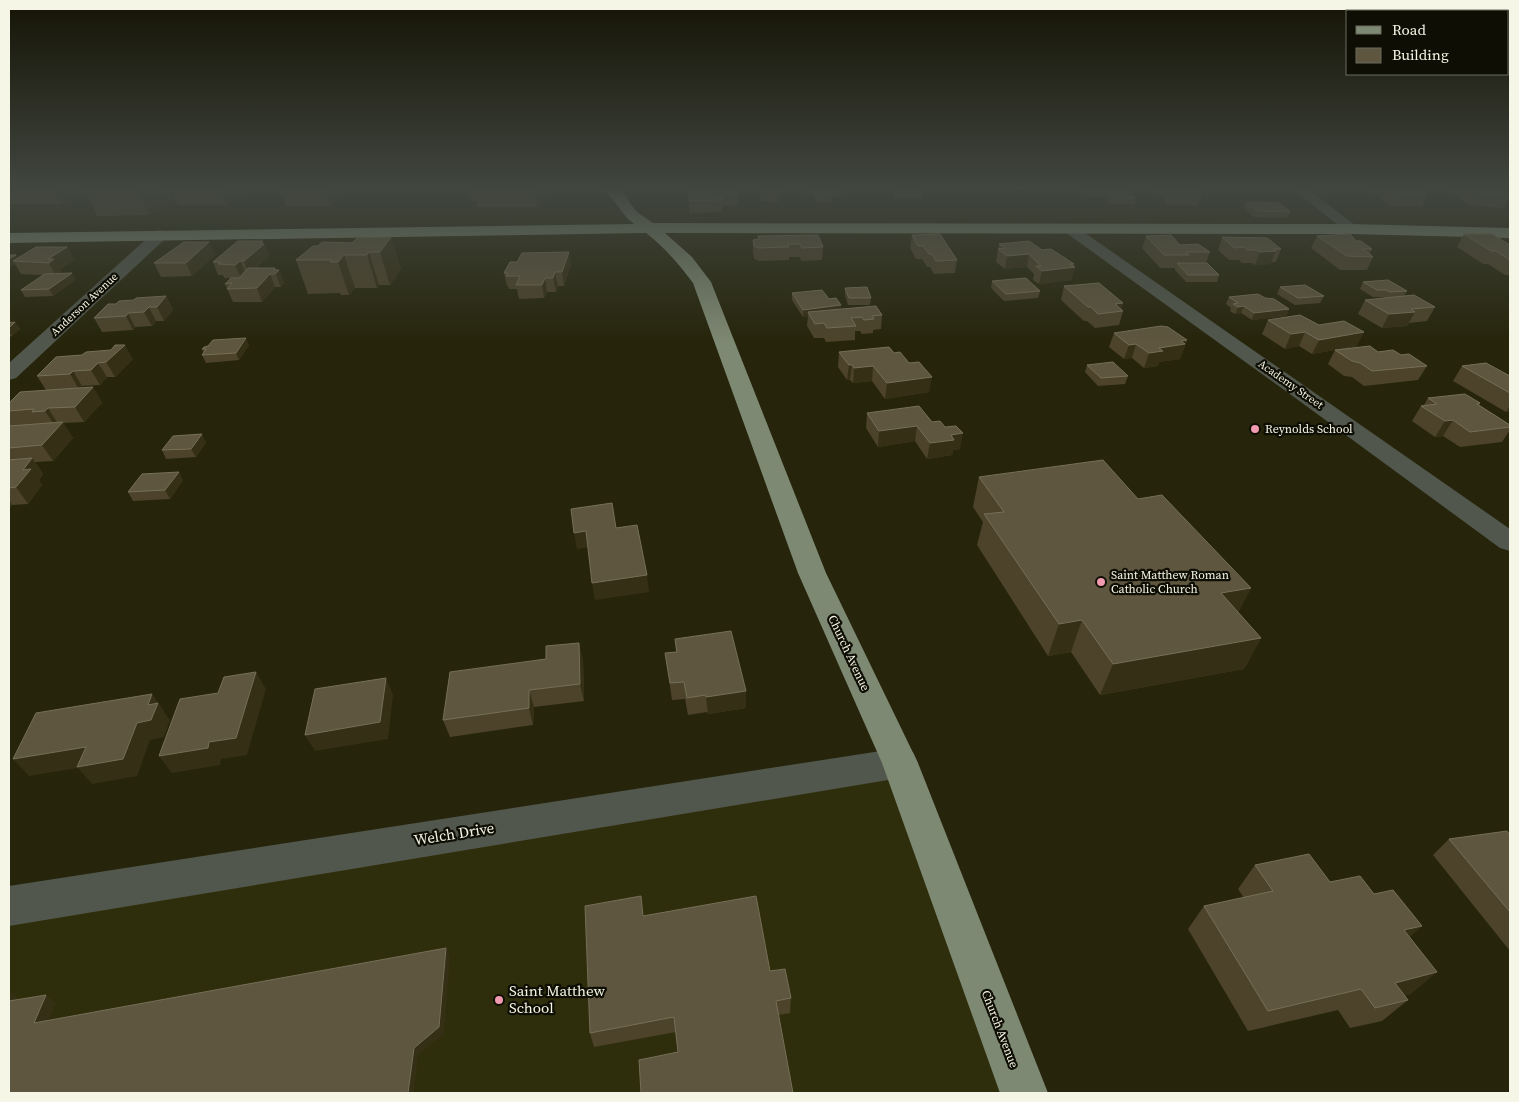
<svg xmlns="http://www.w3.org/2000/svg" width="1519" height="1102" font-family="'Source Serif 4',serif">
	<rect width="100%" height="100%" fill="#26250b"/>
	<path fill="#2f2e0c" d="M900,763L1024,1093H9V906Z"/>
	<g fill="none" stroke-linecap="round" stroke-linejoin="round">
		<path fill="#51574c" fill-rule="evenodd" d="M1291,188H1307L1360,229L1357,232H1347Z
			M1070,224L1075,226L1510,529V551L1500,548L1294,397L1065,232L1062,229L1065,226Z
			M160,230L166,232L168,235L166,238L16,378L9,380V363L154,232Z
			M900,748L913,752L918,763L913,774L900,778L9,926V886Z"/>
		<path fill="#7e8973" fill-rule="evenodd" d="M604,188H619L637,212L653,223L1352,224L1510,228V238L1352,234L665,233L692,257L711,282L826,573L918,763L1048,1093H1000L882,763L798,573L693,283C679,264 664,247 646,233L9,243V233L634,224L627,218Z"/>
	</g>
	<path fill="#4c432a" d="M9,188H249L226,205H178L175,199L172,200H169L170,202L149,215L97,216L86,193L62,204H9Z
		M280,188H341L343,196L330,206H286Z
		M382,188H409L408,190L382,189Z
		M467,188H546L547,193L537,207H478L477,201H470Z
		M737,188L738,205L722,206V212L690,213L688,191Z
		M760,188H781L780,202L760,201Z
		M806,188H841V197L832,196V202H815L814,196L807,195Z
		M892,188H923L922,199H895Z
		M1002,188H1048V190Z
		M1080,188H1127L1136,198L1134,204H1111L1104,197H1085L1080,190Z
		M1151,188H1197L1202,193L1198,205H1167L1159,194H1156Z
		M1373,188H1421L1428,194L1422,206H1391L1379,197L1380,196L1371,192Z
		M1445,188H1499L1510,196V197L1504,208L1468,205Z
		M1246,202L1290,212L1287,218L1254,217L1244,208Z
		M1464,234L1510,245V275H1505L1488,264H1483L1457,247Z
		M912,235L957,260L955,273L934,274L930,267H927L922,259H916L910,248Z
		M758,236L823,247L822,260L801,261L800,257H789V260L759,261L754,259L753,252V240L758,239Z
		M1146,236L1210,252L1206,263L1219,275L1217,282H1186L1175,270V268H1160L1142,248Z
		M1317,236L1356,241L1372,249L1370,254L1373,257L1367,270H1340L1311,248Z
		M391,237L401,269L390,285H379L377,288H355L349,295H341L340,293L308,294L296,260L352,243Z
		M1222,237L1281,249L1276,262H1271L1270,264L1255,265L1252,263H1242L1239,260H1229L1218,250Z
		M263,241L269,256L256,268H275L276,270H279L284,283L281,287H275L262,302H233L225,284L231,278H224L223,275H218L213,262Z
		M999,244L1042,250L1074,264V266L1075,267L1071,280L1039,284L1033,280L1034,274L1027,267L1005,269L996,262Z
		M67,247L74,260L60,269L62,272L60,273H72L75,280L53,296L25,297L21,290L42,275L21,274L15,264L9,268V255L18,258Z
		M215,255L192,276L161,277L154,263Z
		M571,265L564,286H558L556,292H547L544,298L519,299L517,289H509L508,286H507L504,273Z
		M992,281L1040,291L1038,298L1004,301L991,288Z
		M1363,282L1407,291L1404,296L1435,307L1427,321L1409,323L1407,326L1382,328L1358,314L1365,300L1385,298L1382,297H1373L1360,289Z
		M1064,286L1123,303L1121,310L1123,311L1119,325L1095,328L1087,321H1084L1061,300Z
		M1280,287L1324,296L1320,303L1295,305L1277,294Z
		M845,288L871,298L870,305H848L845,295Z
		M792,293L829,299L841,309L882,315L881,329L873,330V333L862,334L860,331H855V340L826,342L824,338H814L807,326L808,316L803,317L792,300Z
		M166,296L173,310L164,321H156L152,326L135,327L133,330L102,332L94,318L116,304L134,300Z
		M1229,297L1265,298L1289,309L1286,316L1252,320L1241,313L1235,314L1230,311L1231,308L1226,304Z
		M9,319L12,322H15L20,329L12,336L9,337Z
		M1268,320L1357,346L1343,349L1378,352L1401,355L1427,366L1418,380L1364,386L1352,377L1344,376L1328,364L1335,350L1312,354L1299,346L1285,349L1262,334Z
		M1114,333L1187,340L1180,359L1159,362L1158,366L1144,368L1132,358L1124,359L1109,347Z
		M249,345L239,360L206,363L202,355L204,353L202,349Z
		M889,347L929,392L885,399L872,381L853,383L850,380H847L838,367L839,352Z
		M56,357L133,359L115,377H107L100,385L82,386L80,388L93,387L102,403L84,422L63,423L73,438L53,461L35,462L43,474L39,480L42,485L28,504L12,505L9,509V426H10L9,424V403L46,390L37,376Z
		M1087,365L1128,376L1125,384L1098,386L1085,372Z
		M1462,366L1510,376V412H1506L1453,381Z
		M1428,398L1480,403L1479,405L1510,425V430L1502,442L1460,447L1443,436L1435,437L1412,421L1421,406L1424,405Z
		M867,413L932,422L960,449L953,450L952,455L927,459L915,441L878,447L866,428Z
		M206,442L196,457L166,459L162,450Z
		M979,477L1138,499L1251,588L1238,612L1261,638L1244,669L1100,695L1071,652L1048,656L977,545L983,522L973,507Z
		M183,480L170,499L133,501L128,492Z
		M675,639L746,691V708L708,714L707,712L688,715L685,699L672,700L665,653L676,652Z
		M583,659L584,701L534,707L533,725L450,737L443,720Z
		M1510,835V951L1433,855L1449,839Z
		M1255,865L1330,882L1410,937L1411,994L1404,995L1408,1000L1382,1021L1350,1028L1338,1010L1248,1031L1188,929L1204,906L1244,898L1238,889Z
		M644,915L770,971L791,998L790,1013L676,1032L594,1047L590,1033Z"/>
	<path fill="#352f15" d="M54,188H83L86,193L62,204Z
		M136,188H164L170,202L149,215Z
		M167,188H170L175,199L172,200Z
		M219,188H249L226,205Z
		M325,188H341L343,196L330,206Z
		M533,188H546L547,193L537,207Z
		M780,188H781L780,202Z
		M391,237L401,269L390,285L380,252Z
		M263,241L269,256L249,274L244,261Z
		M209,242L215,255L192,276L186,263Z
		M67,247L74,260L60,269L62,272L56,276L49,263L48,259Z
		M1276,251L1270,264L1255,265L1260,252Z
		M369,252L379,285L377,288L367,255Z
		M569,252L571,265L564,286L562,272Z
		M1029,254L1027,267L1005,269L1007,256Z
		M16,255L20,261H13L15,264L9,268V259Z
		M344,255L355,288L349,295L338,262Z
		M240,261L246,274L241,278L235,265Z
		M1070,264H1074L1073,267H1075L1071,280L1039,284L1042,271Z
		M275,268L277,272L279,270L284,283L281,287L274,270Z
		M555,272L558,286L556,292L553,278Z
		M72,273L75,280L53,296L49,289Z
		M270,274L275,287L262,302L257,288Z
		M545,278L547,292L544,298L542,285Z
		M166,296L173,310L164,321L157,307Z
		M1123,303L1121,312L1115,304Z
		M841,305V312H808V316L803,317V310Z
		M1244,306L1241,313L1235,314L1238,307Z
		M149,307L156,321L152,326L144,312Z
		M1289,309L1286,316L1252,320L1254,313Z
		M1415,312L1407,326L1382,328L1389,314Z
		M128,313L135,327L133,330L126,316Z
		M10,319L13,324L15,322L20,329L12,336L9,331V320Z
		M1305,332L1299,346L1285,349L1291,334Z
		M1364,332L1357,346L1312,354L1319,340Z
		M246,338L249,345L239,360L236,353Z
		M1187,340L1180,359L1159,362L1158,366L1144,368L1149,353L1159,348L1181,341Z
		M1136,344L1132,358L1124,359L1129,345Z
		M125,345L133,359L115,377L106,362Z
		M98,363L107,377L100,385L91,370Z
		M849,365H852L850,380H847Z
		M873,366L872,381L853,383L854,368Z
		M73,371L82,386L79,389L70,374Z
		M932,377L929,392L885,399L887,383Z
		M93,387L102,403L84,422L75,407Z
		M1510,406V412H1506Z
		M48,408L58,424L55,426L45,411Z
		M1453,420L1443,436L1435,437L1445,421Z
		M63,422L73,438L53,461L42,445Z
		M917,426L915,441L878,447L879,431Z
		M963,433L960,449L953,450L952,455L927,459L930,443L951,435Z
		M202,434L206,442L196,457L191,449Z
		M32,458L43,474L39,480L42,485L28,504L16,487L23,470Z
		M179,472L183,480L170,499L165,490Z
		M9,500L12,505L9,509Z
		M586,531L589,547L577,549L574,533Z
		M647,575L649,592L595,600L592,583Z
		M1251,588L1235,619L1221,593Z
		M1082,620L1071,652L1048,656L1059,624Z
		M1261,638L1244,669L1100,695L1113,664Z
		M579,643L583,659L584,701L580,684Z
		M256,672L266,689L247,755L221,759L220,765L172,773L159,756L209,742Z
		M386,678L393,695L388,739L315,751L305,735Z
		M529,690L534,707L533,725L529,708Z
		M746,691V708L708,714L706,697Z
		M152,694L164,711V712L170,720L164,737L150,740L137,776L92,784L78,768L29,776L13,759L137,723L148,705Z
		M1422,926L1398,948L1404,930Z
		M446,948L450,956L444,1034L418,1055L414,1093H408L414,1048Z
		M1437,972L1411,994L1372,1004L1395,983Z
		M9,991L17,997L11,1010L9,1009Z
		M46,995L56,1003L45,1031L34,1023Z"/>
	<path fill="#5e563e" stroke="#766f59" d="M698,188H737V194H722V200L689,201L688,191L698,190Z
		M807,188H841V191H831L832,196H816L815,190H807Z
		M1084,188H1127L1136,198H1113L1105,192L1086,191Z
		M1167,188H1197L1202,193H1171Z
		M1388,188H1421L1428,194H1396Z
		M1467,188H1499L1510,196L1475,193Z
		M1246,202L1279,203L1290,212L1256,211Z
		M940,234L957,260L936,261L932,254H929L923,246H918L912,235Z
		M1350,234L1356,241H1361L1372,249H1363L1373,257L1347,256L1317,236Z
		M1464,234H1492L1510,245V260L1496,251H1491Z
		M818,235L823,247L802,248L800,244H788L789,247L759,248L754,246L753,240L759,239L758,236Z
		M1171,235L1180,245L1198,244L1210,252H1186L1189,255H1164L1146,236Z
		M391,237L380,252H369L367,255H344L338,262H330L332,260H296L313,246H318L322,242L352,243L357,238Z
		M1222,237L1267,238L1281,249H1274L1276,251L1260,252L1257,250H1247L1244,247L1234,248Z
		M238,241H263L260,244H264L244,261H240L235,265L218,264L221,262H213Z
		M1029,241L1042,250L1051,249L1074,264H1070L1075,267L1042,271L1036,266H1041L1029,254L1007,256L998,249L1005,248L999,244Z
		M184,242H209L186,263H154Z
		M36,247H67L48,259H54L49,263L13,261Z
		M569,252L562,272H555L553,278H545L542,285H516L520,276H506L508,273H504L510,262H517L522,253Z
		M9,255H16L9,259Z
		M1177,263H1207L1219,275H1188Z
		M248,268H275L274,270H279L275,274H270L257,288L227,289L232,283L225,284L231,278H239Z
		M72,273L49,289L21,290L45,274Z
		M1026,278L1040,291L1006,294L992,281Z
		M1388,280L1407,291L1390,292L1386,290H1377L1363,282Z
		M1099,283L1123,303L1115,304L1123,311L1098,314L1091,307H1088L1064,286Z
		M1305,285L1324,296L1298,298L1280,287Z
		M867,287L871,298H849L845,288Z
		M822,290L829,299L836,298L841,305L803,310L792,293Z
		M1258,294L1265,298L1274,299L1289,309L1254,313L1244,306L1238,307L1233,304L1238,303L1229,297Z
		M1414,295L1435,307L1411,309L1415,312L1389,314L1365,300Z
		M166,296L157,307H149L144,312L128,313L126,316L94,318L108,304H116L119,301L134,300L136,298Z
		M876,306L882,315L872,316L874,319L864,320L862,317L851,318L856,326L827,328L824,323L815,324L808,312Z
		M1300,315L1319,325L1344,321L1364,332L1319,340L1305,332L1291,334L1268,320Z
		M15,322L9,328V323Z
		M1161,326L1168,327L1187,340L1181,341L1185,344L1159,348L1163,351L1149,353L1136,344L1129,345L1114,333Z
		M246,338L236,353L202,355L206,349H202L204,347L208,346L213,340Z
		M115,345H125L106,362L98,363L91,370L73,371L70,374L37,376L56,357L82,355L86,352L111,350Z
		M1370,346L1378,352L1393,350L1401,355L1409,354L1427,366L1372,371L1360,363L1352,361L1335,350Z
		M889,347L894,353L900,352L909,363L919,362L932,377L887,383L873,366L854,368L852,365H849L839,352Z
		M1113,362L1128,376L1101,378L1087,365Z
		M1486,363L1510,376V393L1462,366Z
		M93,387L75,407L48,408L45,411L32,412L34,409L9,411V403L20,392Z
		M1465,394L1480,403L1477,404L1510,425V427L1470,432L1453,420L1445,421L1421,406L1437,404L1428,398Z
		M919,406L932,422L940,421L945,427L956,426L963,433L951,435L954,440L930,443L917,426L879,431L867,413Z
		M63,422L42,445L9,448V426Z
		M202,434L191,449L162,450L173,436Z
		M32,458L23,470L31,469L16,487L9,488V460Z
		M1103,460L1138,499L1162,495L1251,588L1221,593L1261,638L1113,664L1082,620L1059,624L984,514L1004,512L979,477Z
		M179,472L165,490L128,492L142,474Z
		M612,503L616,528L637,525L647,575L592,583L586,531L574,533L571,509Z
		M731,631L746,691L706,697L705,695L687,698L684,682L670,683L665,653L677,652L675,639Z
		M579,643L580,684L529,690V708L443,720L450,672L546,659V646Z
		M256,672L236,738L209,742L208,748L159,756L180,699L218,693L224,677Z
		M386,678L380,722L305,735L315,689Z
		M152,694L148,705L158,703L151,720L137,723L123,759L77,767L86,747L13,759L36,713Z
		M1507,831L1510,835V912L1449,839Z
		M1309,854L1330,882L1360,876L1374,894L1393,890L1422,926L1404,930L1437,972L1395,983L1408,1000L1375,1008L1361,989L1268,1011L1204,906L1273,891L1255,865Z
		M641,896L643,916L756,896L770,971L785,969L791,998L776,1001L793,1093H641L639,1060L678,1052L674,1017L590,1033L585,906Z
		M446,948L439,1027L414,1048L408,1093H9V1001L46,995L34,1023Z"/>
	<linearGradient id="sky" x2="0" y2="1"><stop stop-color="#151406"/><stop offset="0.55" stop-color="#41463f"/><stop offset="1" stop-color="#41463f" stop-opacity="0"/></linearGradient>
	<rect width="1519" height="343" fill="url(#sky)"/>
	<g fill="#f29aaf" stroke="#0e0e04" stroke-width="2">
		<circle cx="1255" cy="429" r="5"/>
		<circle cx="1101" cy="582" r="5"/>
		<circle cx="499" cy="1000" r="5"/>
	</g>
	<g text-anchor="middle" stroke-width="4.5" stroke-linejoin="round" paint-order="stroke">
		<g font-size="11" fill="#f6f6e6" stroke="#0e0e04">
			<text transform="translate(84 304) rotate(-43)" y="4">Anderson Avenue</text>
			<text transform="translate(1291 384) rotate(35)" y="4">Academy Street</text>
		</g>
		<g font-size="12" fill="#f6f6e6" stroke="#0e0e04" text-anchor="start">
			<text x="1265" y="433">Reynolds School</text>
			<text x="1111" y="579">Saint Matthew Roman<tspan x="1111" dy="14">Catholic Church</tspan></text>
		</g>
		<g font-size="12" fill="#f6f6e6" stroke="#0e0e04">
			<text transform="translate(849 653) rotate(65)" y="4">Church Avenue</text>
			<text transform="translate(1000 1029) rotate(69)" y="4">Church Avenue</text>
		</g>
		<g font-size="15" fill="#f6f6e6" stroke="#0e0e04">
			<text transform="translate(454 834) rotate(-9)" y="5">Welch Drive</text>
		</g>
		<g font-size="15" fill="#f6f6e6" stroke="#0e0e04" text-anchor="start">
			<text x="509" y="996">Saint Matthew<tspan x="509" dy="17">School</tspan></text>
		</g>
	</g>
	<rect width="1519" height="1102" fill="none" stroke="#f6f6e6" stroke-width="20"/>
	<rect x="1346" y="10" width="162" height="65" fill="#0e0e04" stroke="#6b6b5e"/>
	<rect x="1356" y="26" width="25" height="8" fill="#7e8973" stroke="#6b6b5e"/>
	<text x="1392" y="35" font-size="15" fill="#f6f6e6">Road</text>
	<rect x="1356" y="48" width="25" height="15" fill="#5e563e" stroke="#6b6b5e"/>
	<text x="1392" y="60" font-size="15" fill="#f6f6e6">Building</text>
</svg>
